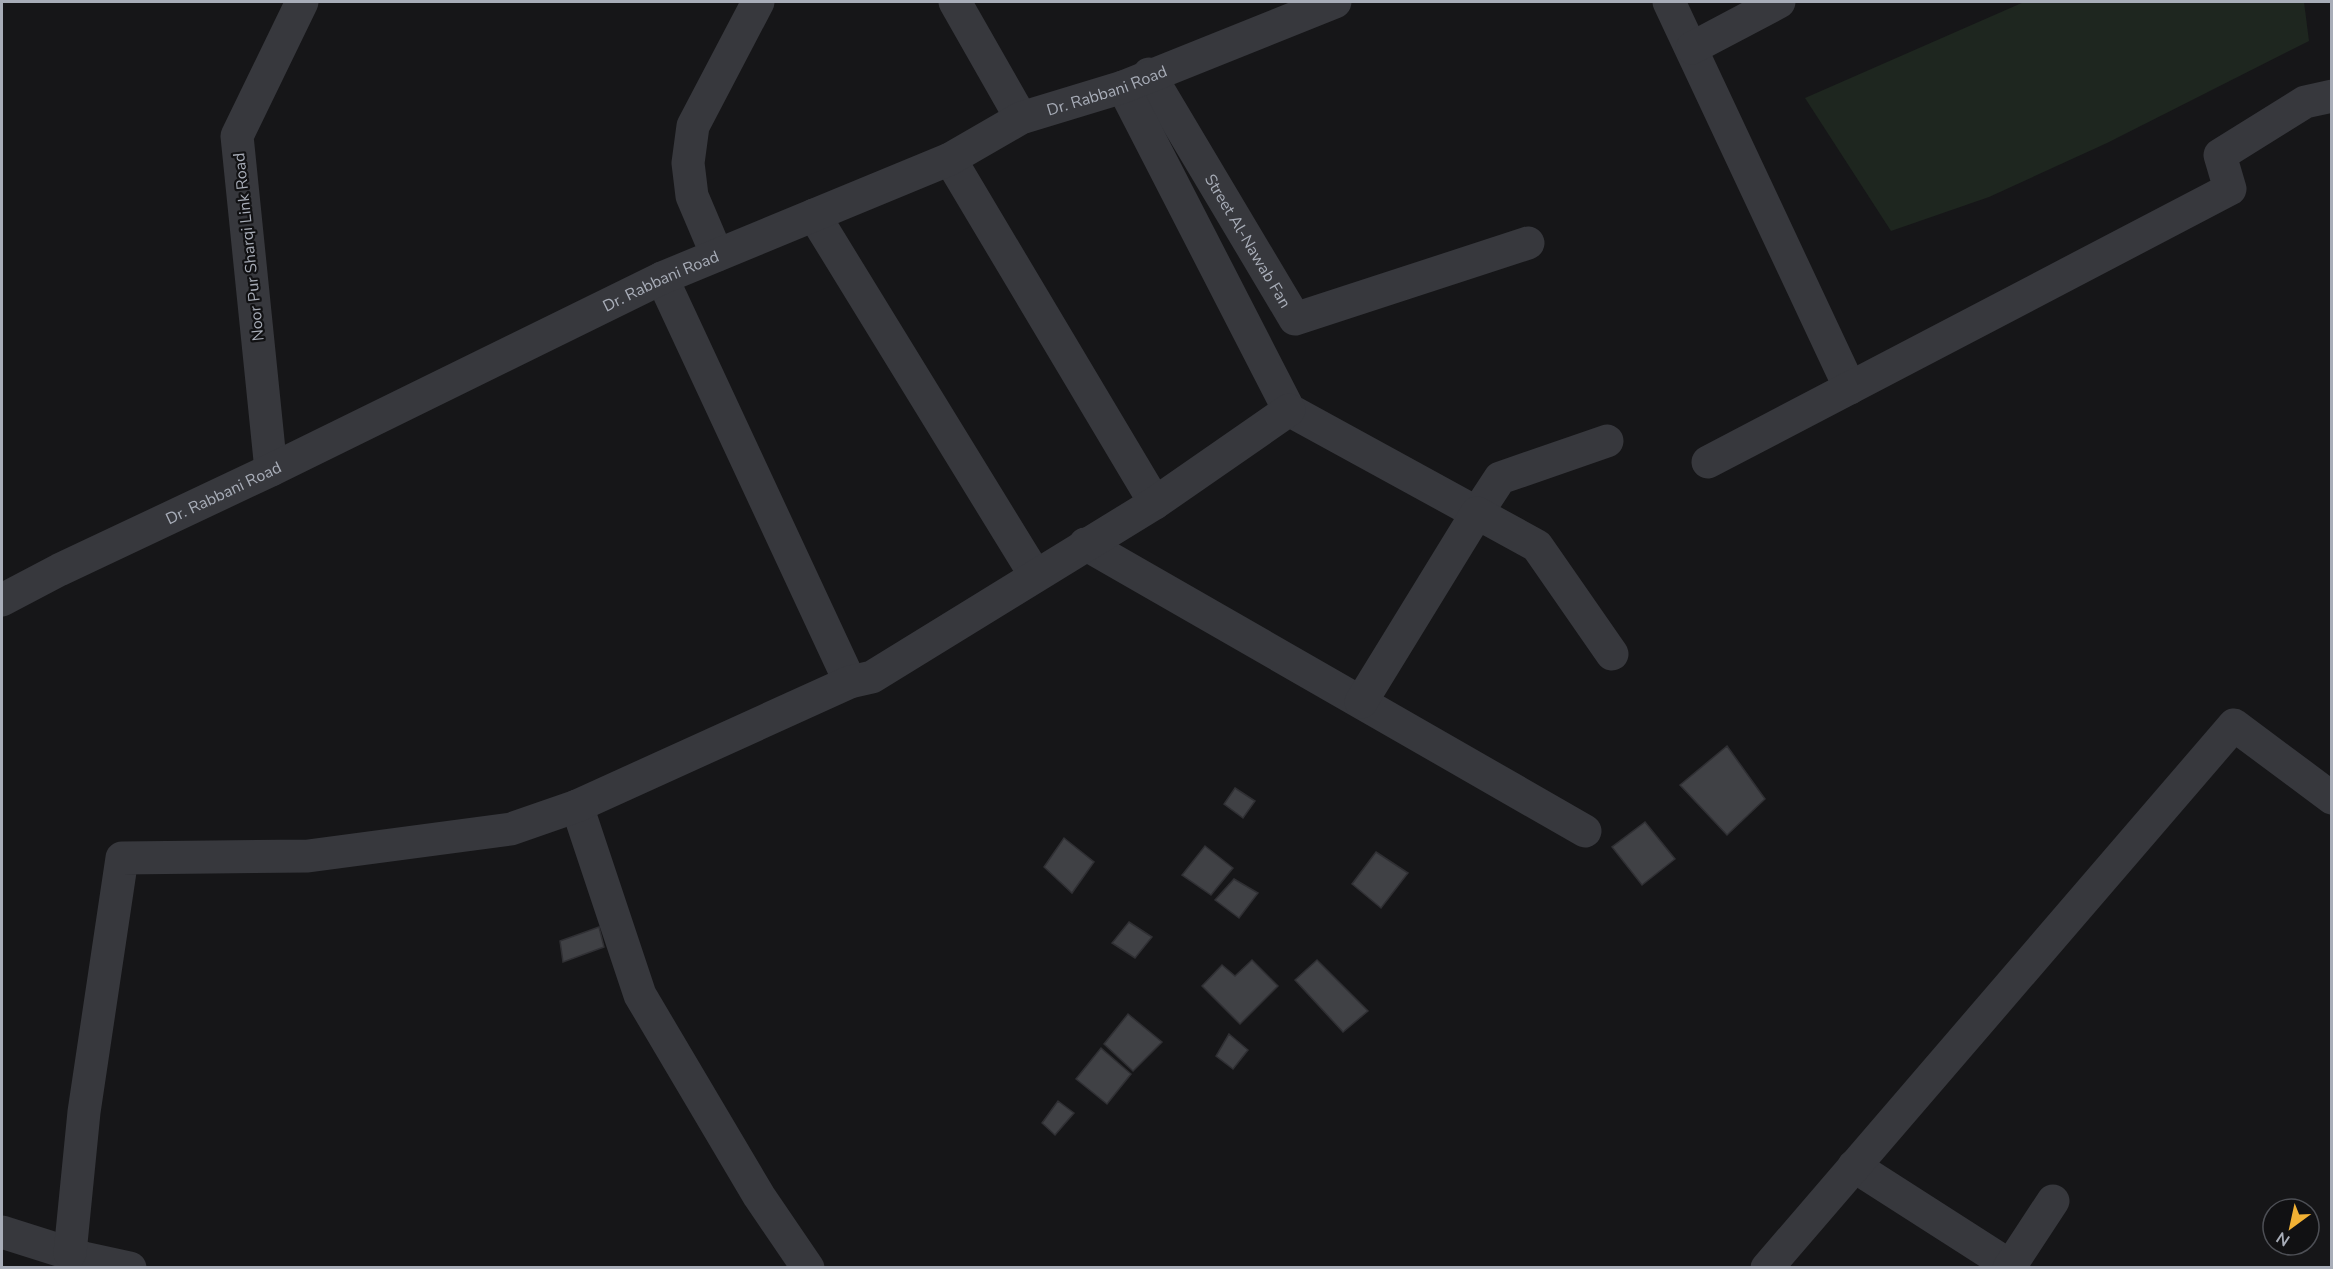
<svg xmlns="http://www.w3.org/2000/svg" width="2333" height="1269" font-family="'Nunito Sans',sans-serif">
	<rect width="100%" height="100%" fill="#161618"/>
	<path fill="#1e261f" d="M2024,2H2304L2309,41L2107,143L1989,197L1891,231L1805,98Z"/>
	<path fill="#404145" stroke="#303034" stroke-width="1.5" d="M1727,746L1765,799L1727,835L1680,785Z
		M1235,788L1255,801L1243,818L1224,804Z
		M1645,822L1675,859L1642,885L1612,847Z
		M1064,838L1094,862L1072,893L1044,867Z
		M1205,846L1233,868L1211,895L1182,875Z
		M1376,852L1408,873L1381,908L1352,884Z
		M1234,879L1258,893L1239,918L1215,900Z
		M1129,922L1152,937L1135,958L1112,943Z
		M599,927L604,947L563,962L560,941Z
		M1252,960L1278,986L1240,1024L1202,986L1222,965L1235,976Z
		M1317,960L1368,1011L1343,1032L1295,980Z
		M1128,1014L1162,1042L1133,1071L1104,1044Z
		M1229,1034L1248,1050L1233,1069L1216,1056Z
		M1101,1048L1131,1074L1107,1104L1076,1079Z
		M1058,1101L1074,1113L1055,1135L1042,1123Z"/>
	<g fill="none" stroke-linecap="round" stroke-linejoin="round">
		<g stroke="#37383d" stroke-width="33">
			<path d="M955,2L1021,118"/>
			<path d="M1669,2L1850,388"/>
			<path d="M1692,48L1779,2"/>
			<path id="s1" d="M1149,74L1295,319L1528,243"/>
			<path d="M1123,87L1289,410L1477,513L1500,478L1607,441"/>
			<path d="M950,159L1155,503"/>
			<path d="M814,215L1035,575"/>
			<path d="M717,255L692,196L688,163L693,126L758,2"/>
			<path d="M662,278L850,682"/>
			<path d="M1708,462L2230,189L2220,155L2305,102L2332,96"/>
			<path d="M271,470L237,136L302,2"/>
			<path d="M1085,544L1585,831"/>
			<path id="s2" d="M2,600L59,570L271,470L662,278L950,159L1021,118L1123,87L1335,2"/>
			<path d="M1361,702L1477,513L1537,546L1612,654"/>
			<path d="M577,806L640,995L759,1196L808,1268"/>
			<path d="M1854,1166L2010,1266"/>
			<path d="M2,1232L84,1258L130,1268"/>
			<path d="M70,1253L84,1112L122,858L308,856L511,829L577,806L850,682L872,677L1155,503L1289,410"/>
			<path d="M1767,1268L2234,725L2332,798"/>
			<path d="M2009,1268L2053,1201"/>
		</g>
	</g>
	<g text-anchor="middle" stroke-width="4.5" stroke-linejoin="round" paint-order="stroke">
		<g font-size="16" fill="#a8adb8" stroke="#111113">
			<text dy="6" stroke="none"><textPath href="#s2" startOffset="1218">Dr. Rabbani Road</textPath></text>
			<text dy="6" stroke="none"><textPath href="#s1" startOffset="194">Street Al-Nawab Fan</textPath></text>
			<text transform="translate(248 247) rotate(-96)" y="6">Noor Pur Sharqi Link Road</text>
			<text dy="6" stroke="none"><textPath href="#s2" startOffset="732">Dr. Rabbani Road</textPath></text>
			<text dy="6" stroke="none"><textPath href="#s2" startOffset="246">Dr. Rabbani Road</textPath></text>
		</g>
	</g>
	<rect width="2333" height="1269" fill="none" stroke="#a8adb8" stroke-width="6"/>
	<g transform="translate(2291 1227) rotate(213)"><circle r="28" fill="#111113" stroke="#4d4f55" stroke-width="1.5"/>
	<path d="M0-4.5L10 22L0 15L-10 22Z" fill="#f2b134"/>
	<text y="-9" font-size="16" font-weight="bold" text-anchor="middle" fill="#a8adb8">N</text>
	</g>
</svg>
